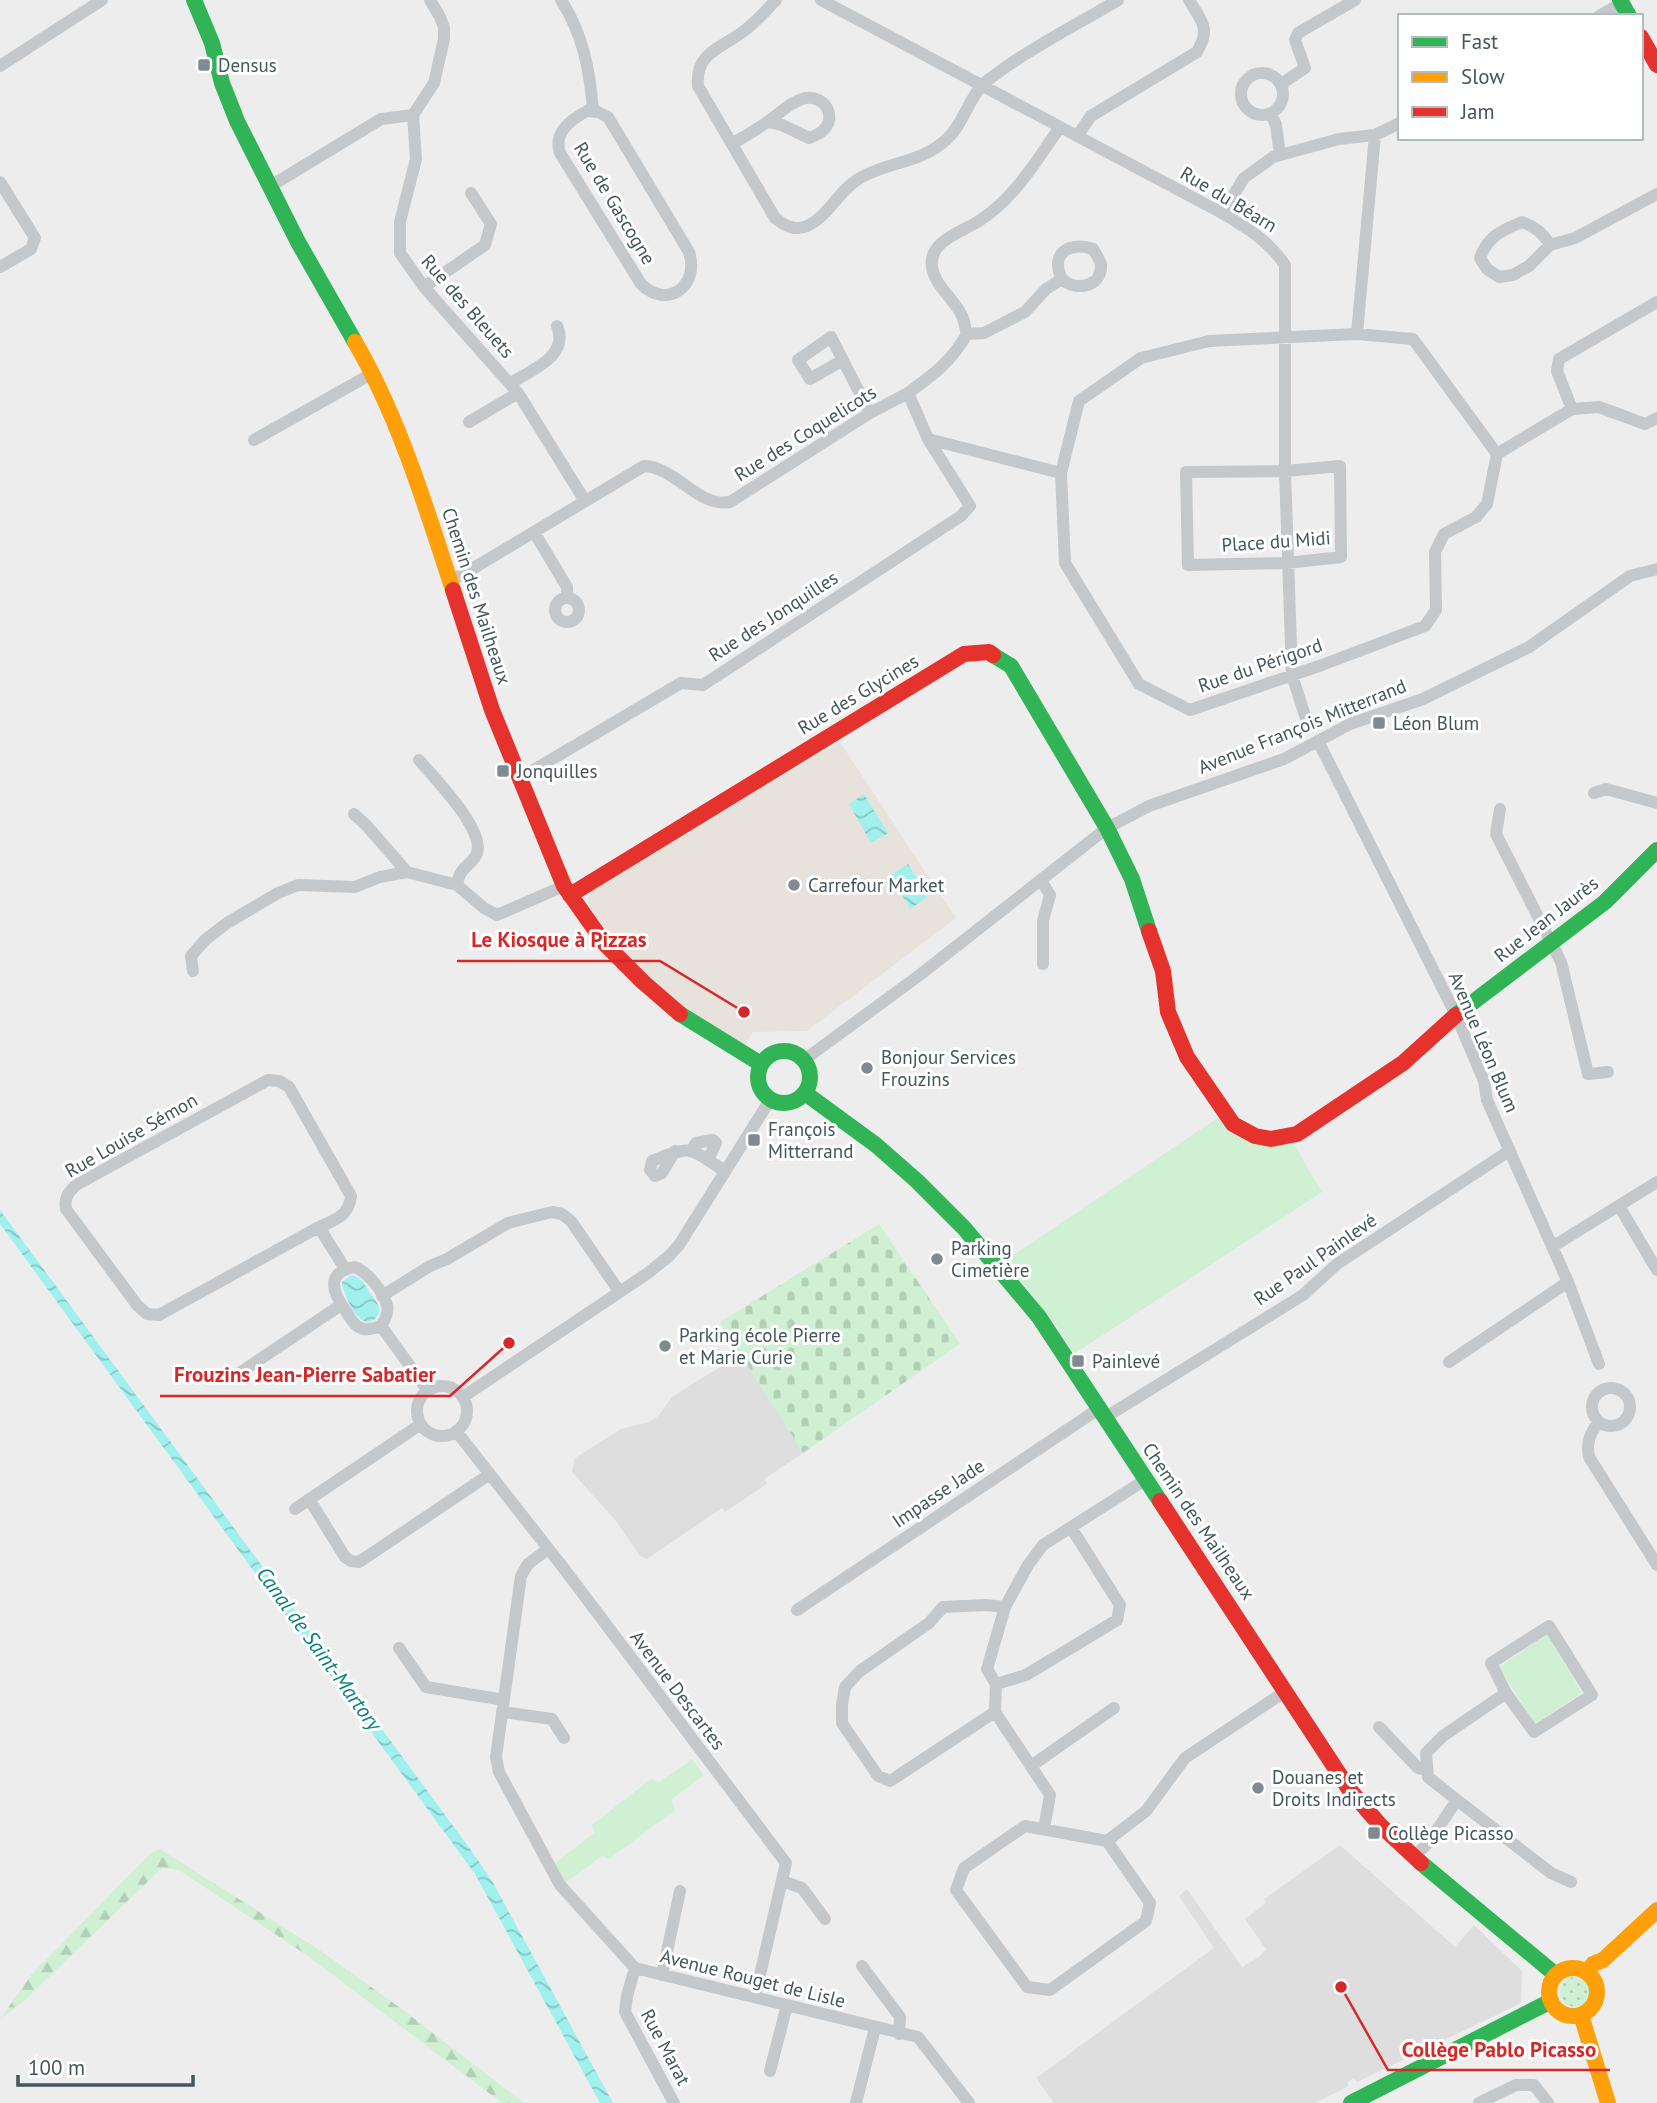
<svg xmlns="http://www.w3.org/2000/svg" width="1657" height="2103" font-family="'PT Sans',sans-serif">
	<defs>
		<pattern id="grass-dots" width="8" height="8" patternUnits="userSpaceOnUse" patternTransform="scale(1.75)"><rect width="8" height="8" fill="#cff0d3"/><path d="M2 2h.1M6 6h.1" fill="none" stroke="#b3d0b7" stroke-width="1.8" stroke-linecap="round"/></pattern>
		<pattern id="forest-firs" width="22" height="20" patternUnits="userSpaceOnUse" patternTransform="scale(1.75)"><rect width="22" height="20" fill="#cff0d3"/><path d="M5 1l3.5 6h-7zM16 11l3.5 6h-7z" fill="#b3d0b7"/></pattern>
		<pattern id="cemetery-stones" width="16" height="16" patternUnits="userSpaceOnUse" patternTransform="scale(1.75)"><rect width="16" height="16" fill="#cff0d3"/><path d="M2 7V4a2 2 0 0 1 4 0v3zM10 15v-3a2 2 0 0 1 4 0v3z" fill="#b3d0b7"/></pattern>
		<pattern id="water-waves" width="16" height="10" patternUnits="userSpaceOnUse" patternTransform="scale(1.75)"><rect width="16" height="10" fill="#a0f0ee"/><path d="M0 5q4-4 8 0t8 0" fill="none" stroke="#84c5c4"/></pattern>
	</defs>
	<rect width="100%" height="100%" fill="#eeeded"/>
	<path fill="#e8e2dc" d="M840,742L956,918L807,1031L753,1032L745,1045L691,1012L658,986L626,955L591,910L587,899L593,887Z"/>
	<path fill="#dfdedf" d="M741,1354L803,1453L764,1479L767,1484L725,1512L722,1508L647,1559L640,1556L616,1521L572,1472L575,1458L621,1429L649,1422L658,1416L673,1396Z
		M1340,1845L1455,1947L1474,1925L1522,1971L1521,2003L1357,2082L1354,2078L1347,2082L1349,2086L1315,2103H1054L1036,2078L1214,1948L1179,1896L1187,1889L1242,1967L1259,1957L1266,1949L1245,1919L1266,1903L1264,1899Z"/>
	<path fill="url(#grass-dots)" d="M1560 1992a15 15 0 1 1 30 0a15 15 0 1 1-30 0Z"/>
	<path fill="url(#forest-firs)" d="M160,1849L321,1951L399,2007L524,2103H502L308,1956L179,1870L162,1868L22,2003L0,2019L31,1975L152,1852Z"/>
	<path fill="url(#cemetery-stones)" d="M879,1224L960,1344L803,1453L720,1322Z"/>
	<path fill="#cff0d3" d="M1219,1117L1292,1141L1322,1192L1074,1354L1053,1321L1004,1261Z
		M1547,1634L1582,1693L1535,1724L1499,1667Z
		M692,1759L704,1775L671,1800L675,1810L609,1859L602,1856L565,1883L555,1863L594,1833L592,1825L651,1779L660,1782Z"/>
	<path fill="url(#water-waves)" d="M864,794L888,833L871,843L849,804Z
		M908,864L927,897L910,909L891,875Z
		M0,1210L473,1853L492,1881L613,2103H600L475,1874L0,1224Z
		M351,1275C362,1277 365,1284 370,1293C373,1297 378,1303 379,1307C382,1316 371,1326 362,1320C353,1314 343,1293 342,1282Z"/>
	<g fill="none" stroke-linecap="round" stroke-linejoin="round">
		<path stroke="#c4c8ca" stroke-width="12" d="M430,0L440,17L444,28V39L434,83L413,115L416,159L400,222V253L424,287L518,393L585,501
			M561,0C583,34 590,71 593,111
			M776,0C766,11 756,22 744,31C722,48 695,52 698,86L775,218C785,226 796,232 809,225C829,215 839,190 860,178C889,161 920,164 947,139C963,124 968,101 982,85C987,80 994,76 999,72C1034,46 1080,23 1118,0
			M821,0L1222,213C1247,228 1268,240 1285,265V471L1292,675L1307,722
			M1599,16L1622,3
			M0,66L102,0
			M1241 94a21 21 0 1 1 42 0a21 21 0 1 1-42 0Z
			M1281,84L1305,68L1295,40L1298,33L1355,0
			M587,111L598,112L608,117L689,252C700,286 667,310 641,284L560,153C553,133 570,120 587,111Z
			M1271,114L1276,125L1280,155
			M1078,135L1091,116L1197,52C1211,28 1202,22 1189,0
			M732,144C745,136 758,129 770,120C780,113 789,103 802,99C827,91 845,127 809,138L782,125L768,122
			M0,182L35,238L31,249L0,267
			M269,187L381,119L413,115
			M1222,213L1244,178L1273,157L1339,139L1375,135L1400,123
			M1550,245C1543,233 1535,227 1522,222C1502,230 1487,237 1480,258L1487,269L1499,277L1513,275L1529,266L1550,245L1575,238L1657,194
			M424,287L485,245L491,224L471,193
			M967,334L984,333L1025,312L1046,289L1062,279C1075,292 1102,287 1101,265C1100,260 1096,254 1093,249C1070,241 1049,253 1062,279
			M1357,334L1413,339L1497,454L1487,504L1476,517L1444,534L1435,552L1436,610L1425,626L1322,665L1190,710L1139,684L1065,563L1061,473L1079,401L1141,358L1209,341Z
			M1357,334L1375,135
			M843,360L810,379L798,360L831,337L870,413
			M511,383C531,370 570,356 557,326
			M908,393C933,375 951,362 967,334C965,329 965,323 963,318C956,300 935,287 932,267C928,241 962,232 979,221C1015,198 1036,161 1060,127
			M1572,409L1557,371L1559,359L1657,302
			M469,422L518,393
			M254,440L373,373
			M1497,454L1572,409L1599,407L1645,424L1657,418
			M1340,466L1341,557L1287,563L1188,565L1186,472L1285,471Z
			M534,532L567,587V598
			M449,581L462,575L644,466C676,467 698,508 730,502L870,413L908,393L928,439L1061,473
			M555 610a12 12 0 1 1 24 0a12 12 0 1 1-24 0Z
			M1318,741L1456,1015L1484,1081L1487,1100L1568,1282L1599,1364
			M419,760C434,778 485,829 477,853C473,865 459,866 457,885
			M520,778L681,683L703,685L961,516L970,506L928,439
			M1594,793L1606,789L1657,803
			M1500,809L1496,834L1561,962L1588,1074L1608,1072
			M354,814L366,825L407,872
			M1041,880L1050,895L1043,921V964
			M193,971L191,956L205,940L227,923L278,893L298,885L355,887L380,877L407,872L457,885L484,908L497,915L564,886
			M804,1060L921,974L1107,828L1149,806L1284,759L1350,724L1423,699L1529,647L1630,576L1657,569
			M675,1151L662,1173L655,1176L650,1170L652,1161C694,1144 688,1148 725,1171
			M691,1151L696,1143L713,1140L716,1143L708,1160
			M1619,1206L1657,1270
			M319,1227L159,1315L147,1314L137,1305L66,1209C64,1198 68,1193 76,1185L268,1080L279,1081L289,1087L351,1196C349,1216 335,1220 319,1227L345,1269
			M1552,1247L1657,1182
			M354,1267C367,1271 383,1291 387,1305C389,1313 385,1320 381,1326C375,1328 370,1330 364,1329C354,1327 350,1317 345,1310C332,1291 326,1273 354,1267Z
			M382,1296L430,1266L447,1259L508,1223L552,1212L562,1214L571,1221L619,1291
			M381,1326L428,1391
			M1449,1362L1568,1282
			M241,1372L341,1305
			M417 1411a25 25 0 1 1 50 0a25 25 0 1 1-50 0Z
			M1592 1407a19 19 0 1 1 38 0a19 19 0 1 1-38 0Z
			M463,1397L648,1273L669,1256L679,1245L770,1100
			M1106,1417L1303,1295L1337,1264L1509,1151
			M1599,1422C1590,1433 1586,1443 1589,1457L1657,1565
			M456,1431L562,1566L786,1863L755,1996
			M309,1499L345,1557L351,1561L359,1562L490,1474
			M295,1509L421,1424
			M548,1549L528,1564L521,1576L496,1757L499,1772L560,1885L635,1968L918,2037L969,2103
			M1005,1607L987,1669L996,1684L995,1712L1050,1795L1044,1829
			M797,1610L1100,1408
			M399,1648L426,1687L504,1700
			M996,1684L1026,1675L1117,1620L1120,1605L1072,1529
			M503,1712L552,1719L564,1738
			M995,1712L890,1781L878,1776L842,1723V1705L845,1687L860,1671L929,1623L943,1607L986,1605L1005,1607L1028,1565L1043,1545L1145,1480
			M1379,1727L1418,1768L1427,1770
			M1031,1766L1114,1708
			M1457,1800L1551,1873L1571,1882
			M1107,1841L1150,1903L1146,1921L1050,1990L1027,1987L956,1890L964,1868L1025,1826L1107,1841L1146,1811L1185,1758L1286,1691
			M1414,1857L1428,1843L1457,1800L1428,1777L1426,1753L1443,1736L1506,1693L1534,1732L1592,1695L1549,1626L1491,1663L1506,1693
			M782,1881L802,1888L825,1919
			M862,1966L900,2017L899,2034
			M635,1968L627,1996L625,2012L674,2103
			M662,1975L680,1891
			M770,2071L787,2005
			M856,2103L875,2028
			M1479,2103L1516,2085H1534L1548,2103"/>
		<path stroke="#30b455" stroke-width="16" d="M194,0L212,43L222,83L237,121L298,242L355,342
			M1620,0L1629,16
			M993,655L1011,666L1107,828L1132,879L1149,931
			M680,1014L761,1064
			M1456,1015L1605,902L1657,850
			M758 1077a26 26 0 1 1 52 0a26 26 0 1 1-52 0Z
			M805,1093L876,1145L917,1181L964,1228L1039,1317L1160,1501
			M1421,1863L1556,1975
			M1351,2103L1551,2001"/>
		<path stroke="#ff9f0a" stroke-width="16" d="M355,342C400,420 425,505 453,590
			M1549 1992a24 24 0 1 1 48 0a24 24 0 1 1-48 0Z
			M1587,1972L1593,1964L1603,1960L1657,1910
			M1581,2015L1608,2103"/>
		<path stroke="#e5322d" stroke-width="16" d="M1641,37L1657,65
			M453,590L492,710L564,886L605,944L643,982L680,1014
			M570,895L964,654L989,652L993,655
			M1149,931L1163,971L1168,1012L1187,1057L1233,1124L1255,1136L1271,1139L1297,1134L1403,1063L1456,1015
			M1160,1501L1349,1789L1380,1825L1421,1863"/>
	</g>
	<g fill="#7f8b8e" stroke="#fff" stroke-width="2.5">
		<rect x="197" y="58" width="14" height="14" rx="3.5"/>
		<rect x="1372" y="716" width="14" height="14" rx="3.5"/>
		<rect x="496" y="764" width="14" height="14" rx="3.5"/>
		<circle cx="794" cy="885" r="7"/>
		<circle cx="867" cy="1068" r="7"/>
		<rect x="747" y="1133" width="14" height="14" rx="3.5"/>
		<circle cx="937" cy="1259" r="7"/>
		<circle cx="665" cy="1346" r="7"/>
		<rect x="1071" y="1354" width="14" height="14" rx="3.5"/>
		<circle cx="1258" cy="1788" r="7"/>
		<rect x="1367" y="1826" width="14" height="14" rx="3.5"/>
	</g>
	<g text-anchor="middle" stroke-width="6" stroke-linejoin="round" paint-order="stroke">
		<g font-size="19" fill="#43565b" stroke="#fff" text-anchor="start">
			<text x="218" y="72">Densus</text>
			<text x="1393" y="730">Léon Blum</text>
			<text x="517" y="778">Jonquilles</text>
			<text x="808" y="892">Carrefour Market</text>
			<text x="881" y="1064">Bonjour Services<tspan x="881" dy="22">Frouzins</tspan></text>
			<text x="768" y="1136">François<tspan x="768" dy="22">Mitterrand</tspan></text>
			<text x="951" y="1255">Parking<tspan x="951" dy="22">Cimetière</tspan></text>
			<text x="679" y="1342">Parking école Pierre<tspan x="679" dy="22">et Marie Curie</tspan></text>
			<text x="1092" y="1368">Painlevé</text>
			<text x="1272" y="1784">Douanes et<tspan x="1272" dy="22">Droits Indirects</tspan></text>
			<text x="1388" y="1840">Collège Picasso</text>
		</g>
		<g font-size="19" fill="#43565b" stroke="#fff">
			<text transform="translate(1229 199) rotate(31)" y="7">Rue du Béarn</text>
			<text transform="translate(615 203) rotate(59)" y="7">Rue de Gascogne</text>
			<text transform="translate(468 306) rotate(49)" y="7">Rue des Bleuets</text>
			<text transform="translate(805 433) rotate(-32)" y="7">Rue des Coquelicots</text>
			<text transform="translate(1276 541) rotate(-4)" y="7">Place du Midi</text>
			<text transform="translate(477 596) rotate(72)" y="7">Chemin des Mailheaux</text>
			<text transform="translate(773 616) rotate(-33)" y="7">Rue des Jonquilles</text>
			<text transform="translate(1260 665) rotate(-19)" y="7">Rue du Périgord</text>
			<text transform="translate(858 694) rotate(-31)" y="7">Rue des Glycines</text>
			<text transform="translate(1302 726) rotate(-22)" y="7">Avenue François Mitterrand</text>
			<text transform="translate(1546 919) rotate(-38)" y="7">Rue Jean Jaurès</text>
			<text transform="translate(1484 1042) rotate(67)" y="7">Avenue Léon Blum</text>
			<text transform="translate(131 1135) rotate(-30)" y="7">Rue Louise Sémon</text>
			<text transform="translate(1315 1259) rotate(-35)" y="7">Rue Paul Painlevé</text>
			<text transform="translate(938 1493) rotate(-34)" y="7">Impasse Jade</text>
			<text transform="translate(1199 1521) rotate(56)" y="7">Chemin des Mailheaux</text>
			<text transform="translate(678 1690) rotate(53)" y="7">Avenue Descartes</text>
			<text transform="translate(753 1978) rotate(14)" y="7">Avenue Rouget de Lisle</text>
			<text transform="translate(666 2047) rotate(62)" y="7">Rue Marat</text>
		</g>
		<g font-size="21" font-style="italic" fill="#06807c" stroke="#fff">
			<text transform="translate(319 1649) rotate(54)" y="7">Canal de Saint-Martory</text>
		</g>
	</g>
	<path fill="none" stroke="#d62828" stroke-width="2.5" d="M744 1012L660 961H457M509 1343L450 1396H160M1341 1987L1388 2070H1610"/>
	<g fill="#d62828" stroke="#fff" stroke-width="2.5">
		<circle cx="744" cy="1012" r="7"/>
		<circle cx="509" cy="1343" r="7"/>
		<circle cx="1341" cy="1987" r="7"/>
	</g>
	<g font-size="21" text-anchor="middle" font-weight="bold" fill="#d62828" stroke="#fff" stroke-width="6" stroke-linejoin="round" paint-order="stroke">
		<text x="559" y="947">Le Kiosque à Pizzas</text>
		<text x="305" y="1382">Frouzins Jean-Pierre Sabatier</text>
		<text x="1499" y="2057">Collège Pablo Picasso</text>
	</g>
	<rect x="1398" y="14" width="245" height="126" fill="#ffffff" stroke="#b4bbbd" stroke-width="2"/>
	<rect x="1412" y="37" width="35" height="10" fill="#30b455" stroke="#b4bbbd" stroke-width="2"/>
	<text x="1461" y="49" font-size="21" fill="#43565b">Fast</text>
	<rect x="1412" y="72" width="35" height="10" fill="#ff9f0a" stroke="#b4bbbd" stroke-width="2"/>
	<text x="1461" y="84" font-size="21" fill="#43565b">Slow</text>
	<rect x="1412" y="107" width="35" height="10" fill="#e5322d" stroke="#b4bbbd" stroke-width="2"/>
	<text x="1461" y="119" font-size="21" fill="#43565b">Jam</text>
	<path d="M18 2075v10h175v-10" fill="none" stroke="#43565b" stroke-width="3.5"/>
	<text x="28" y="2075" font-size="21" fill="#43565b" stroke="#ffffff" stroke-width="5" paint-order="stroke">100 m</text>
</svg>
